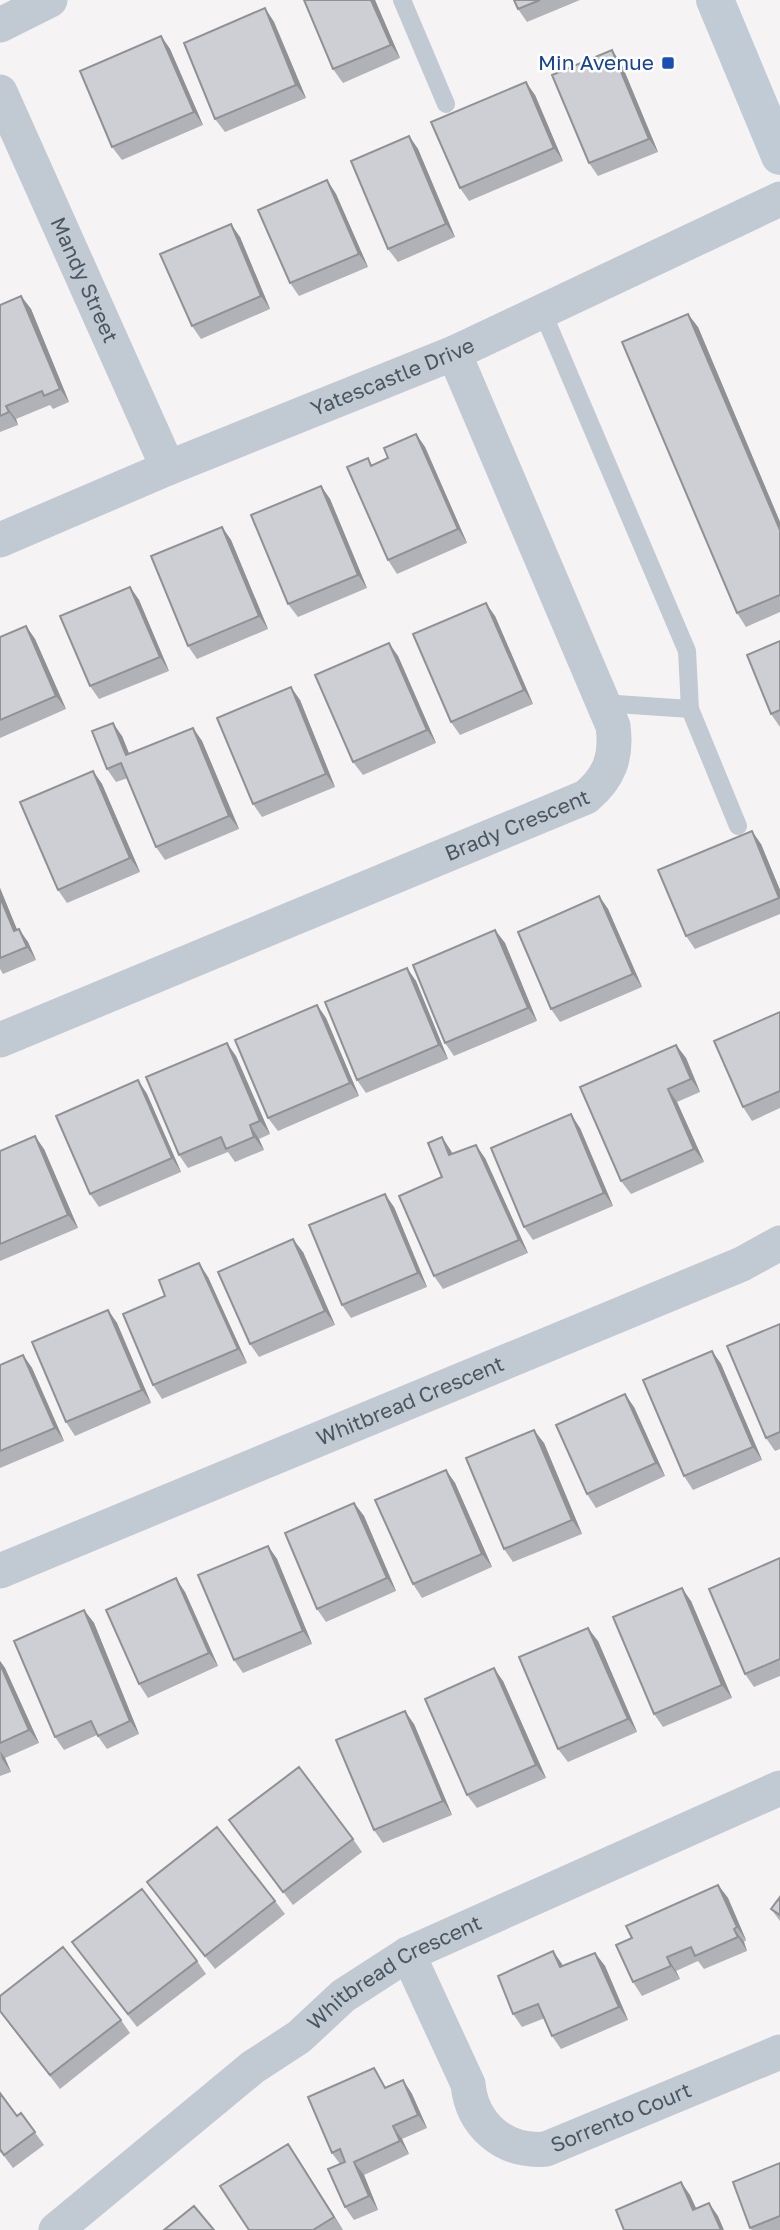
<svg xmlns="http://www.w3.org/2000/svg" width="780" height="2230" font-family="'Golos Text',sans-serif">
	<rect width="100%" height="100%" fill="#f5f3f3"/>
	<g fill="none" stroke-linecap="round" stroke-linejoin="round">
		<path stroke="#c1cad2" stroke-width="18" d="M402,0L446,104
			M543,313L687,651L690,709L738,826
			M602,703L690,709"/>
		<g stroke="#c1cad2" stroke-width="35">
			<path d="M0,25L50,0"/>
			<path id="s1" d="M0,92L168,468"/>
			<path id="s2" d="M0,540L168,468L454,353L780,199"/>
			<path id="s3" d="M0,1040L586,797C610,777 617,756 613,726L454,353"/>
			<path id="s4" d="M0,1571L742,1264L780,1243"/>
			<path id="s5" d="M408,1954L468,2084C472,2125 504,2153 546,2149L780,2052"/>
			<path id="s6" d="M56,2230L253,2067L299,2037L343,1996L408,1954L780,1788"/>
		</g>
		<path stroke="#c1cbd6" stroke-width="38" d="M715,0L780,156"/>
	</g>
	<path fill="#b0b2b7" d="M375,0L400,58L343,83L333,69Z
		M514,0H580L527,22L518,9Z
		M265,8L274,22L306,98L225,132L215,119Z
		M161,36L170,49L203,125L122,160L112,147Z
		M621,63L658,152L598,176L589,163Z
		M535,95L563,161L469,201L460,188Z
		M409,136L418,149L455,237L398,262L388,249Z
		M327,180L336,194L368,267L299,296L290,283Z
		M240,237L270,309L201,339L192,326Z
		M21,296L31,309L69,402L53,409L50,405L16,419L18,425L0,432V305Z
		M698,327L780,522V612L746,627L737,613Z
		M416,434L425,447L467,543L397,574L388,560L368,458L372,465L388,458Z
		M321,486L330,499L367,588L298,617L288,604Z
		M222,527L231,540L268,629L197,659L188,646Z
		M130,587L139,600L169,671L99,699L90,686Z
		M495,616L533,704L460,735L451,722Z
		M26,626L35,639L66,709L0,738V637Z
		M780,641V727L771,714Z
		M398,656L436,743L363,775L353,762Z
		M300,700L335,787L262,817L253,804Z
		M193,728L202,741L239,829L165,860L156,847L128,778L116,782L107,769L122,736L129,754Z
		M93,771L102,784L140,872L67,903L58,890Z
		M761,844L780,890V914L695,949L686,936Z
		M0,888L17,930L28,942L36,960L3,974L0,969Z
		M599,896L608,909L642,987L560,1022L551,1009Z
		M495,930L505,943L537,1021L454,1056L445,1043Z
		M407,968L416,981L448,1059L366,1093L357,1080Z
		M317,1005L326,1018L359,1096L278,1131L268,1118Z
		M780,1012V1108L752,1121L743,1107Z
		M676,1045L686,1058L700,1092L677,1102L704,1162L631,1194L621,1181Z
		M236,1056L270,1134L259,1139L264,1150L235,1162L228,1152L188,1168L179,1155Z
		M138,1080L147,1094L181,1172L99,1207L90,1194Z
		M580,1128L613,1206L533,1240L524,1227Z
		M442,1137L453,1154L485,1158L528,1253L443,1289L434,1276L442,1177Z
		M44,1149L78,1228L0,1261V1151Z
		M394,1207L427,1287L351,1318L342,1305Z
		M303,1252L335,1325L259,1357L250,1344Z
		M208,1277L247,1363L162,1399L153,1385Z
		M108,1310L117,1323L151,1403L75,1436L66,1422Z
		M780,1324V1449L775,1451L766,1438Z
		M712,1351L721,1364L762,1460L693,1490L684,1476Z
		M23,1355L32,1368L64,1441L0,1468V1365Z
		M634,1407L665,1476L596,1508L587,1494Z
		M544,1443L582,1534L513,1562L504,1549Z
		M446,1470L455,1483L492,1567L422,1598L413,1584Z
		M354,1503L364,1516L396,1591L326,1622L317,1609Z
		M268,1546L277,1559L312,1644L243,1673L234,1660Z
		M780,1558V1676L754,1687L745,1674Z
		M185,1592L218,1666L148,1698L139,1684Z
		M691,1601L732,1698L663,1727L654,1714Z
		M84,1610L94,1623L139,1734L107,1749L97,1735L64,1750L55,1737Z
		M598,1641L637,1732L568,1762L558,1749Z
		M0,1661L5,1668L39,1743L5,1758L11,1772L0,1776Z
		M503,1681L546,1778L477,1808L467,1795Z
		M414,1724L452,1815L383,1843L374,1830Z
		M229,1820L353,1839L362,1852L293,1905Z
		M147,1882L275,1901L285,1914L215,1969Z
		M718,1885L728,1898L746,1940L744,1942L747,1951L704,1969L698,1961L676,1971L680,1979L642,1996L633,1982L632,1938Z
		M780,1897V1921L771,1909Z
		M72,1942L197,1961L206,1974L137,2027Z
		M553,1951L563,1966L595,1953L605,1966L628,2020L561,2049L552,2036L545,2018L522,2027L513,2014Z
		M0,1996L121,2020L130,2033L60,2089L0,2012Z
		M374,2068L386,2088L403,2080L412,2094L427,2128L402,2139L409,2154L364,2175L378,2210L354,2220L345,2207L340,2164L332,2153Z
		M0,2093L17,2116L21,2113L44,2145L13,2168L1,2152L0,2153Z
		M288,2144L297,2157L343,2230H249Z
		M780,2163V2230H752L750,2228Z"/>
	<path fill="#909195" d="M371,0H375L400,58L391,45Z
		M265,8L274,22L306,98L296,85Z
		M161,36L170,49L203,125L194,112Z
		M612,50L621,63L658,152L649,139Z
		M526,82L535,95L563,161L554,148Z
		M409,136L418,149L455,237L446,224Z
		M327,180L336,194L368,267L359,254Z
		M231,224L240,237L270,309L261,296Z
		M21,296L31,309L69,402L60,389Z
		M688,314L698,327L780,522V530Z
		M6,406L16,419L18,425L9,412Z
		M416,434L425,447L467,543L458,529Z
		M321,486L330,499L367,588L358,575Z
		M222,527L231,540L268,629L259,616Z
		M130,587L139,600L169,671L160,657Z
		M486,603L495,616L533,704L524,690Z
		M26,626L35,639L66,709L56,696Z
		M389,643L398,656L436,743L427,730Z
		M291,687L300,700L335,787L326,774Z
		M113,723L122,736L135,768L126,755Z
		M193,728L202,741L239,829L229,816Z
		M93,771L102,784L140,872L130,858Z
		M752,831L761,844L780,890V899Z
		M0,888L23,944L14,931L0,897Z
		M599,896L608,909L642,987L633,974Z
		M19,929L28,942L36,960L27,947Z
		M495,930L505,943L537,1021L528,1008Z
		M407,968L416,981L448,1059L439,1045Z
		M317,1005L326,1018L359,1096L350,1083Z
		M227,1043L236,1056L270,1134L260,1121Z
		M676,1045L686,1058L700,1092L691,1079Z
		M138,1080L147,1094L181,1172L172,1158Z
		M668,1089L677,1102L704,1162L694,1149Z
		M571,1114L580,1128L613,1206L604,1193Z
		M250,1125L259,1139L264,1150L254,1137Z
		M35,1136L44,1149L78,1228L68,1215Z
		M442,1137L451,1151L459,1169L449,1155Z
		M476,1145L485,1158L528,1253L519,1240Z
		M385,1194L394,1207L427,1287L418,1273Z
		M293,1239L303,1252L335,1325L325,1311Z
		M199,1263L208,1277L247,1363L238,1349Z
		M108,1310L117,1323L151,1403L142,1390Z
		M712,1351L721,1364L762,1460L753,1447Z
		M23,1355L32,1368L64,1441L55,1428Z
		M625,1394L634,1407L665,1476L656,1463Z
		M534,1430L544,1443L582,1534L572,1520Z
		M446,1470L455,1483L492,1567L482,1554Z
		M354,1503L364,1516L396,1591L387,1578Z
		M268,1546L277,1559L312,1644L303,1631Z
		M176,1578L185,1592L218,1666L209,1653Z
		M682,1588L691,1601L732,1698L722,1685Z
		M84,1610L94,1623L139,1734L130,1721Z
		M588,1628L598,1641L637,1732L628,1719Z
		M0,1661L5,1668L39,1743L29,1730L0,1664Z
		M494,1668L503,1681L546,1778L536,1765Z
		M405,1711L414,1724L452,1815L443,1801Z
		M0,1751L5,1758L11,1772L2,1759Z
		M718,1885L728,1898L746,1940L737,1927Z
		M734,1929L744,1942L747,1951L738,1937Z
		M553,1951L562,1964L569,1981L560,1967Z
		M595,1953L605,1966L628,2020L619,2007Z
		M667,1957L676,1971L680,1979L671,1966Z
		M403,2080L412,2094L427,2128L418,2115Z
		M393,2126L402,2139L409,2154L400,2141Z
		M288,2144L297,2157L343,2230L334,2217Z
		M354,2162L364,2175L378,2210L369,2196Z
		M681,2182L690,2195L703,2223L693,2210Z
		M709,2203L718,2216L724,2230H721Z"/>
	<path fill="#cdcfd5" stroke="#909195" stroke-width="2" d="M304,0H371L391,45L333,69Z
		M514,0H540L518,9Z
		M265,8L296,85L215,119L184,43Z
		M161,36L194,112L112,147L80,71Z
		M612,50L649,139L589,163L552,75Z
		M526,82L554,148L460,188L431,122Z
		M409,136L446,224L388,249L351,161Z
		M327,180L359,254L290,283L258,210Z
		M231,224L261,296L192,326L160,254Z
		M21,296L60,389L44,396L42,391L6,406L9,412L0,416V305Z
		M688,314L780,530V595L737,613L622,342Z
		M416,434L458,529L388,560L347,467L368,458L371,466L388,458L384,448Z
		M321,486L358,575L288,604L251,515Z
		M222,527L259,616L188,646L151,556Z
		M130,587L160,657L90,686L60,616Z
		M486,603L524,690L451,722L413,634Z
		M26,626L56,696L0,720V637Z
		M780,641V710L771,714L747,655Z
		M389,643L427,730L353,762L315,675Z
		M291,687L326,774L253,804L217,718Z
		M113,723L126,755L193,728L229,816L156,847L121,763L107,769L92,731Z
		M93,771L130,858L58,890L20,802Z
		M752,831L779,898L686,936L658,870Z
		M599,896L633,974L551,1009L518,932Z
		M0,897L14,931L19,929L27,947L0,958Z
		M495,930L528,1008L445,1043L413,965Z
		M407,968L439,1045L357,1080L325,1002Z
		M317,1005L350,1083L268,1118L235,1040Z
		M780,1012V1091L743,1107L714,1041Z
		M227,1043L260,1121L250,1125L254,1137L226,1149L221,1137L179,1155L146,1077Z
		M676,1045L691,1079L668,1089L694,1149L621,1181L580,1087Z
		M138,1080L172,1158L90,1194L56,1116Z
		M571,1114L604,1193L524,1227L491,1148Z
		M35,1136L68,1215L0,1244V1151Z
		M442,1137L449,1155L476,1145L519,1240L434,1276L399,1196L442,1177L428,1143Z
		M385,1194L418,1273L342,1305L309,1225Z
		M293,1239L325,1311L250,1344L218,1272Z
		M199,1263L238,1349L153,1385L123,1314L165,1296L159,1280Z
		M108,1310L142,1390L66,1422L32,1342Z
		M780,1324V1432L766,1438L727,1346Z
		M712,1351L753,1447L684,1476L643,1380Z
		M23,1355L55,1428L0,1451V1365Z
		M625,1394L656,1463L587,1494L556,1425Z
		M534,1430L572,1520L504,1549L466,1458Z
		M446,1470L482,1554L413,1584L375,1500Z
		M354,1503L387,1578L317,1609L285,1533Z
		M268,1546L303,1631L234,1660L198,1575Z
		M780,1558V1659L745,1674L709,1589Z
		M176,1578L209,1653L139,1684L106,1610Z
		M682,1588L722,1685L654,1714L613,1617Z
		M84,1610L130,1721L98,1736L91,1721L55,1737L14,1641Z
		M588,1628L628,1719L558,1749L519,1657Z
		M0,1664L29,1730L0,1743Z
		M494,1668L536,1765L467,1795L425,1699Z
		M405,1711L443,1801L374,1830L336,1740Z
		M299,1767L353,1839L283,1892L229,1820Z
		M217,1827L275,1901L205,1956L147,1882Z
		M718,1885L737,1927L734,1929L738,1937L695,1956L691,1947L667,1957L671,1966L633,1982L616,1945L632,1938L626,1926Z
		M142,1889L197,1961L128,2014L72,1942Z
		M780,1897V1915L771,1909Z
		M63,1947L121,2020L50,2075L0,2011V1996Z
		M553,1951L560,1967L595,1953L619,2007L552,2036L538,2004L513,2014L498,1976Z
		M374,2068L385,2088L403,2080L418,2115L393,2126L400,2141L354,2162L369,2196L345,2207L328,2169L345,2162L340,2149L332,2153L308,2097Z
		M0,2093L17,2116L21,2113L35,2132L4,2155L0,2149Z
		M288,2144L334,2217L313,2230H249L220,2186Z
		M780,2163V2216L750,2228L733,2182Z
		M681,2182L693,2210L709,2203L721,2230H624L616,2210Z
		M194,2206L214,2230H164Z"/>
	<rect fill="#1a4fb4" stroke="#fff" stroke-width="2.5" x="661" y="56" width="14" height="14" rx="3.5"/>
	<g text-anchor="middle" stroke-width="5" stroke-linejoin="round" paint-order="stroke">
		<g font-size="21" fill="#164399" stroke="#fff" text-anchor="end">
			<text x="654" y="70">Min Avenue</text>
		</g>
		<g font-size="21" fill="#4a5661" stroke="#fff">
			<text dy="7" stroke="none"><textPath href="#s1" startOffset="206">Mandy Street</textPath></text>
			<text dy="7" stroke="none"><textPath href="#s2" startOffset="425">Yatescastle Drive</textPath></text>
			<text dy="7" stroke="none"><textPath href="#s3" startOffset="560">Brady Crescent</textPath></text>
			<text dy="7" stroke="none"><textPath href="#s4" startOffset="444">Whitbread Crescent</textPath></text>
			<text dy="7" stroke="none"><textPath href="#s6" startOffset="427">Whitbread Crescent</textPath></text>
			<text dy="7" stroke="none"><textPath href="#s5" startOffset="338">Sorrento Court</textPath></text>
		</g>
	</g>
</svg>
